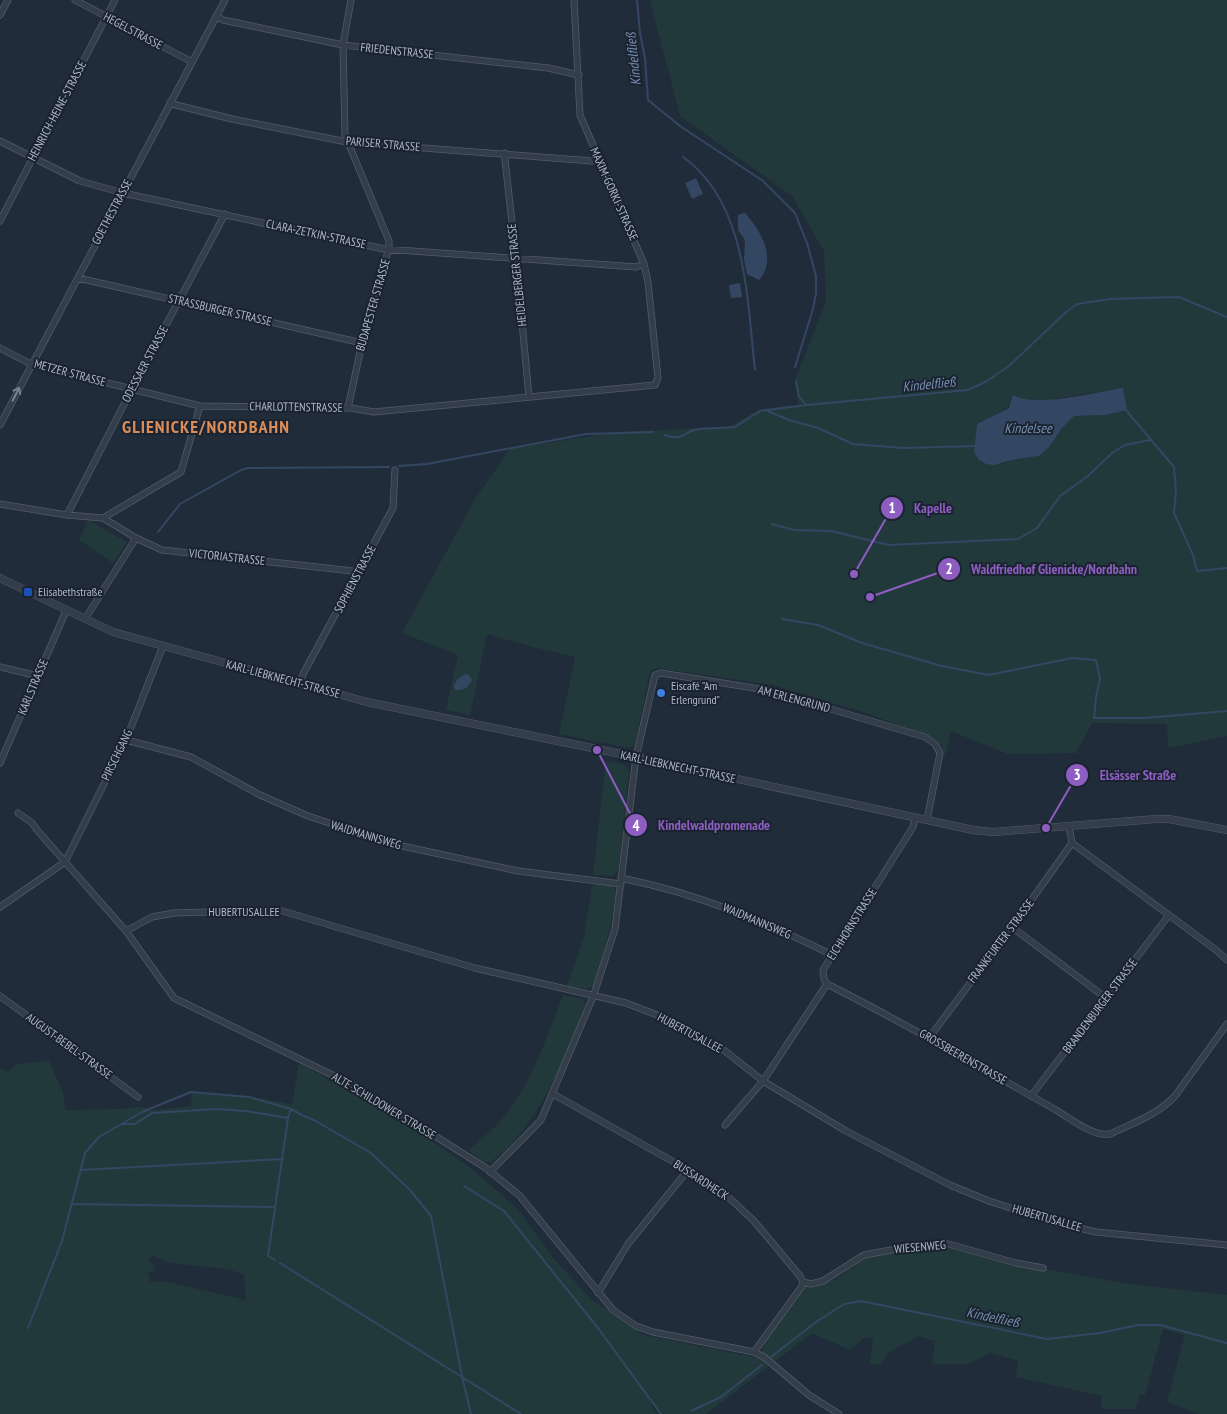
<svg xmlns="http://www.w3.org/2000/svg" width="1227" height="1414" font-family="'PT Sans Narrow',sans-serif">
	<rect width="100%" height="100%" fill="#212c3a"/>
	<path fill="#22393b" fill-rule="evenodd" d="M650,0H1227V736L1168,748L1167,724L1092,723L1076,753L1008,754L951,731L944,759L942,746L935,739L866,713L773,685L658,668L650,671L635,745L629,748L559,734L575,657L533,647L487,634L470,715L446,710L458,655L402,633L475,499L510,449L617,432L729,427L760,409L798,405L795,379L826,302L824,251L792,196L680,116ZM1123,388L1105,415L1074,416L1062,428L1050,446L1039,456L1017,459L1003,464L974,451L977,424L992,417L1020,399L1046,400Z
		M88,520L127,542L113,563L79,540Z
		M606,761L625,765L629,771L618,871L613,876L593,875Z
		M592,885L612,886L616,891C612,924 604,955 593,986L586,989L567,986L584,937Z
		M563,995L583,999L586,1004C563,1062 541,1123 491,1162H484L468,1150C480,1140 492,1131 502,1119C531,1085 547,1036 563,995Z
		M49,1061L63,1092L65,1110L121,1109L137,1107L155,1110L191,1106L192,1093C226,1093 259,1096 292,1105L299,1063L408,1124L468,1166L516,1207L554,1259L591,1299L644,1335L758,1358L769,1335L805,1287L835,1280L868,1256L932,1245H946L1045,1269L1122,1283L1227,1295V1414H1199L1167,1402L1185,1335L1163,1329L1145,1395L1140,1394L1135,1409H1101L1102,1396L1016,1377L1018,1361L990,1353L969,1364H932L935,1341L918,1336L888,1353L880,1365L870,1363L873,1339L865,1337L850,1350L812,1333L706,1414H659L648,1398L656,1414H0V1068L7,1072L17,1064ZM151,1254L160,1259H163L164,1262L227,1269L244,1274L246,1300L163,1281L146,1283L151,1282L148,1272L155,1271L152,1263L149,1261Z"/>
	<path fill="#344762" d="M696,178L703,194L692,199L685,183Z
		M745,213C760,230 778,258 759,280L747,274L744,259L745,240L738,230V215Z
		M740,283L742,297L731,298L729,285Z
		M1123,388L1127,410L1105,415L1074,416L1062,428L1050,446L1039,456L1017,459L994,465L986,464L978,459L974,451L977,424L1009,408L1013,395C1036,408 1096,392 1123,388Z
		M465,674L469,675L472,680C468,688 464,690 455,690L454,685L458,679Z"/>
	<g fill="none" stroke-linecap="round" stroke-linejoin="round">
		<path stroke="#344762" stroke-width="2" d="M637,0L640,33L645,58L648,100L680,126L763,181L795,213L807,243L816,276V293L813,309L795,367
			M683,157C747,202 747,300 755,370
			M796,382L799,396L806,405
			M1125,409L1174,467L1176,491L1174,513L1193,555L1197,571L1227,568
			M768,411L789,420L818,428L853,444L903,448L976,446
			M665,435L672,437H680L691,431L699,429L735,427L760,411L806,405L968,390L987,381L1009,366L1066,312L1077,304L1110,299L1179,297L1227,317
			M399,466L427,464L586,434L653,432
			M772,524L794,530L831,531L889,545L1018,539L1037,528L1060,496L1088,476L1112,453L1125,445L1150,440
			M158,532L180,504L241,470L248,468L389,467
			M782,619L818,625L862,643L942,666L989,675L1072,658L1096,660L1100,679L1096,697L1094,718H1145L1227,711
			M304,1116L314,1120L371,1153L410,1190L431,1216L462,1376L471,1414
			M122,1124H135L152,1113L216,1109L246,1111L288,1118
			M81,1170L283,1159
			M464,1186L504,1211L598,1328L661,1414
			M71,1204L275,1207
			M275,1260L268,1256L288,1118L291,1109
			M280,1263L521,1414
			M28,1328L62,1241L85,1153L99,1137L142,1112L191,1092L249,1097L291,1109L302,1115
			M771,1357L816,1322L844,1304L861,1301L1047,1339L1100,1333L1138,1325H1160L1227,1343
			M695,1409L691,1411L721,1397L762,1365"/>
		<g stroke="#525b68" stroke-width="7">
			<path id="minor" d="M75,0L192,62
				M0,15L8,0
				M216,16L223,20L343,45L548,68L579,75
				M170,102L176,105L232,119L347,142L592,161L599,158
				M0,141L80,181L123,193L384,249L636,267L644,264
				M505,153V160L516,258L529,397
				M0,221L115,0
				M78,278L362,343
				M0,348L31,364L200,406
				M348,408L362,343L389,248V241L345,135L343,45L351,0
				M0,425L225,0
				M0,504L67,515L103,518L181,472L200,406L351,408L374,412L655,385L658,378L648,282L644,264L580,115L574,0
				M67,515L132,389L225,214
				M103,518L136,538L162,550L353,571L358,574
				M85,619L136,538
				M0,667L38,676
				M300,684L303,674L393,508L395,470
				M126,740L191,757L260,795L308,816L393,844L518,871L621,884
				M0,763L66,611
				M18,813L32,823L37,830L126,931L174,998L357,1087L486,1168L519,1195L613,1310L636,1326L653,1332L754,1352L764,1357L809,1395L839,1414
				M1069,826L1072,843L1216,950L1227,960
				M621,878C696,893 764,921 832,955
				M0,907L65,862L126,740L163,646
				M1012,927L1106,998
				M126,931L152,917L174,913L279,910L475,968L626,1003L670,1020L699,1035L725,1051L763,1081L846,1131L950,1185L989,1201L1054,1222L1096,1232L1227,1245
				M827,984C905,1023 980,1067 1056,1110C1071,1119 1093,1137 1110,1134C1133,1123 1157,1115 1175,1096L1227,1024
				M0,996L138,1097
				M929,1038L1012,927L1072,843
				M553,1094L688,1170L724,1193L754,1221L800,1276L803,1282L802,1286L754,1352
				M1031,1096L1169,915
				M725,1125L763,1081L827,984L824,979L823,970L913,827L915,818
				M490,1172L541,1120L593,997L615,929L636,757L655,675L661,673L766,690L925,737L935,744L940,753L927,820
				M803,1282L811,1284L823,1281L864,1255L913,1246L945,1243L1016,1263L1043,1268
				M598,1293L628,1244L688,1170"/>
		</g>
		<g stroke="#525b68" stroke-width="8">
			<path id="tertiary" d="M0,578L113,632L367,702L636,757L973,830L993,832L1156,819H1169L1227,830"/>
		</g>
		<use href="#minor" stroke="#343e4a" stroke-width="5.5"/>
		<use href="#tertiary" stroke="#343e4a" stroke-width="7"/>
	</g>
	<defs><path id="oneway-shaft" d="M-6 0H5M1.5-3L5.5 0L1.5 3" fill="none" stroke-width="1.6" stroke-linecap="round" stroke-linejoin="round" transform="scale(1.25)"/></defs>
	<use stroke="#78818e" href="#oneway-shaft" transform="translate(16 394) rotate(-63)"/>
	<rect fill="#1a4fb4" stroke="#1a232f" stroke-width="2" x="23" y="587" width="10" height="10" rx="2.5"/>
	<circle fill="#3f7fe0" stroke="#1a232f" stroke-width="2" cx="661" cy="693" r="5"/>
	<g text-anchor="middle" stroke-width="4" stroke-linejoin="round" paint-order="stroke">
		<g font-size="12" fill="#afb8c6" stroke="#1a232f">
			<text transform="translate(133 31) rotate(28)" y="4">HEGELSTRASSE</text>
			<text transform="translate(397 51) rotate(6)" y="4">FRIEDENSTRASSE</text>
			<text transform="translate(57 111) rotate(-62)" y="4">HEINRICH-HEINE-STRASSE</text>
			<text transform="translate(383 144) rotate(5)" y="4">PARISER STRASSE</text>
			<text transform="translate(614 194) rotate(66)" y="4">MAXIM-GORKI-STRASSE</text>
			<text transform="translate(112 212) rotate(-62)" y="4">GOETHESTRASSE</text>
			<text transform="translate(316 234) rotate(12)" y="4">CLARA-ZETKIN-STRASSE</text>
			<text transform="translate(517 275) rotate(-96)" y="4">HEIDELBERGER STRASSE</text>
			<text transform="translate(373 305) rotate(-74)" y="4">BUDAPESTER STRASSE</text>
			<text transform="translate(220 310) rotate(13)" y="4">STRASSBURGER STRASSE</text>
			<text transform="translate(145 364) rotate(-62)" y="4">ODESSAER STRASSE</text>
			<text transform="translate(70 373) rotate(15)" y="4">METZER STRASSE</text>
			<text transform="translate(296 407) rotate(1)" y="4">CHARLOTTENSTRASSE</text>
			<text transform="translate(227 557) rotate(6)" y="4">VICTORIASTRASSE</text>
			<text transform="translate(355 579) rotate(-62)" y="4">SOPHIENSTRASSE</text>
			<text transform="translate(283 679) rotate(15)" y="4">KARL-LIEBKNECHT-STRASSE</text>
			<text transform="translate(33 687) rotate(-67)" y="4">KARLSTRASSE</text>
			<text transform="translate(794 699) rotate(15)" y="4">AM ERLENGRUND</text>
			<text transform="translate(117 755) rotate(-64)" y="4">PIRSCHGANG</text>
			<text transform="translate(678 767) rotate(12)" y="4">KARL-LIEBKNECHT-STRASSE</text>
			<text transform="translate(366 835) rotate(17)" y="4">WAIDMANNSWEG</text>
			<text x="244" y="916">HUBERTUSALLEE</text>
			<text transform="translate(757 921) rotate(23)" y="4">WAIDMANNSWEG</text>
			<text transform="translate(852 924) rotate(-58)" y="4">EICHHORNSTRASSE</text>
			<text transform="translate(1001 941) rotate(-53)" y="4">FRANKFURTER STRASSE</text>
			<text transform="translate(1100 1006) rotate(-53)" y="4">BRANDENBURGER STRASSE</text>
			<text transform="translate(690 1033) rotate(28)" y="4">HUBERTUSALLEE</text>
			<text transform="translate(69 1046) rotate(36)" y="4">AUGUST-BEBEL-STRASSE</text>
			<text transform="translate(963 1057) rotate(30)" y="4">GROSSBEERENSTRASSE</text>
			<text transform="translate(384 1106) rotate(31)" y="4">ALTE SCHILDOWER STRASSE</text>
			<text transform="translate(701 1180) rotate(33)" y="4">BUSSARDHECK</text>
			<text transform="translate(1047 1218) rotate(16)" y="4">HUBERTUSALLEE</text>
			<text transform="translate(920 1247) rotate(-5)" y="4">WIESENWEG</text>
		</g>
		<g font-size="12" fill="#afb8c6" stroke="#1a232f" text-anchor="start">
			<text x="38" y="596">Elisabethstraße</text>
			<text x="671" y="690">Eiscafé "Am<tspan x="671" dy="14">Erlengrund"</tspan></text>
		</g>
		<g font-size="14" font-style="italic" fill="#768fb0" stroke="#1a232f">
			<text transform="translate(633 59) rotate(-96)" y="5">Kindelfließ</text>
			<text transform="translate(929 384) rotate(-6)" y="5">Kindelfließ</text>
			<text x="1028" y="433">Kindelsee</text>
			<text transform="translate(993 1317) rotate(12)" y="5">Kindelfließ</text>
		</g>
		<g font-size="18" font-weight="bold" letter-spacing="1" fill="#d78d5a" stroke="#1a232f">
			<text x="206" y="433">GLIENICKE/NORDBAHN</text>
		</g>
	</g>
	<path fill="none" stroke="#8d5dc1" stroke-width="2" d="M854 574L892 508M870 597L949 569M1046 828L1077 775M597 750L636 825"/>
	<g fill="#8d5dc1" stroke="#1a232f" stroke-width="2">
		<circle cx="854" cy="574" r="5"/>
		<circle cx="870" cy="597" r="5"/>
		<circle cx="1046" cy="828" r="5"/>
		<circle cx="597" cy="750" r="5"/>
		<circle cx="892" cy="508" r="12"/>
		<circle cx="949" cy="569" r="12"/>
		<circle cx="1077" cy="775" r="12"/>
		<circle cx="636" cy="825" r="12"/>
	</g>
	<g font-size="15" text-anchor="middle" font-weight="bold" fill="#fff">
		<text x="892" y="513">1</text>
		<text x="949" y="574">2</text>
		<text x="1077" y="780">3</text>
		<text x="636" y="831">4</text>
	</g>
	<g font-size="14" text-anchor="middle" font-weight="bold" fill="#8d5dc1" stroke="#1a232f" stroke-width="4" stroke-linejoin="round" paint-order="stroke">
		<text x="933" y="513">Kapelle</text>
		<text x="1054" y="574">Waldfriedhof Glienicke/Nordbahn</text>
		<text x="1138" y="780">Elsässer Straße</text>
		<text x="714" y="830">Kindelwaldpromenade</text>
	</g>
</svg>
